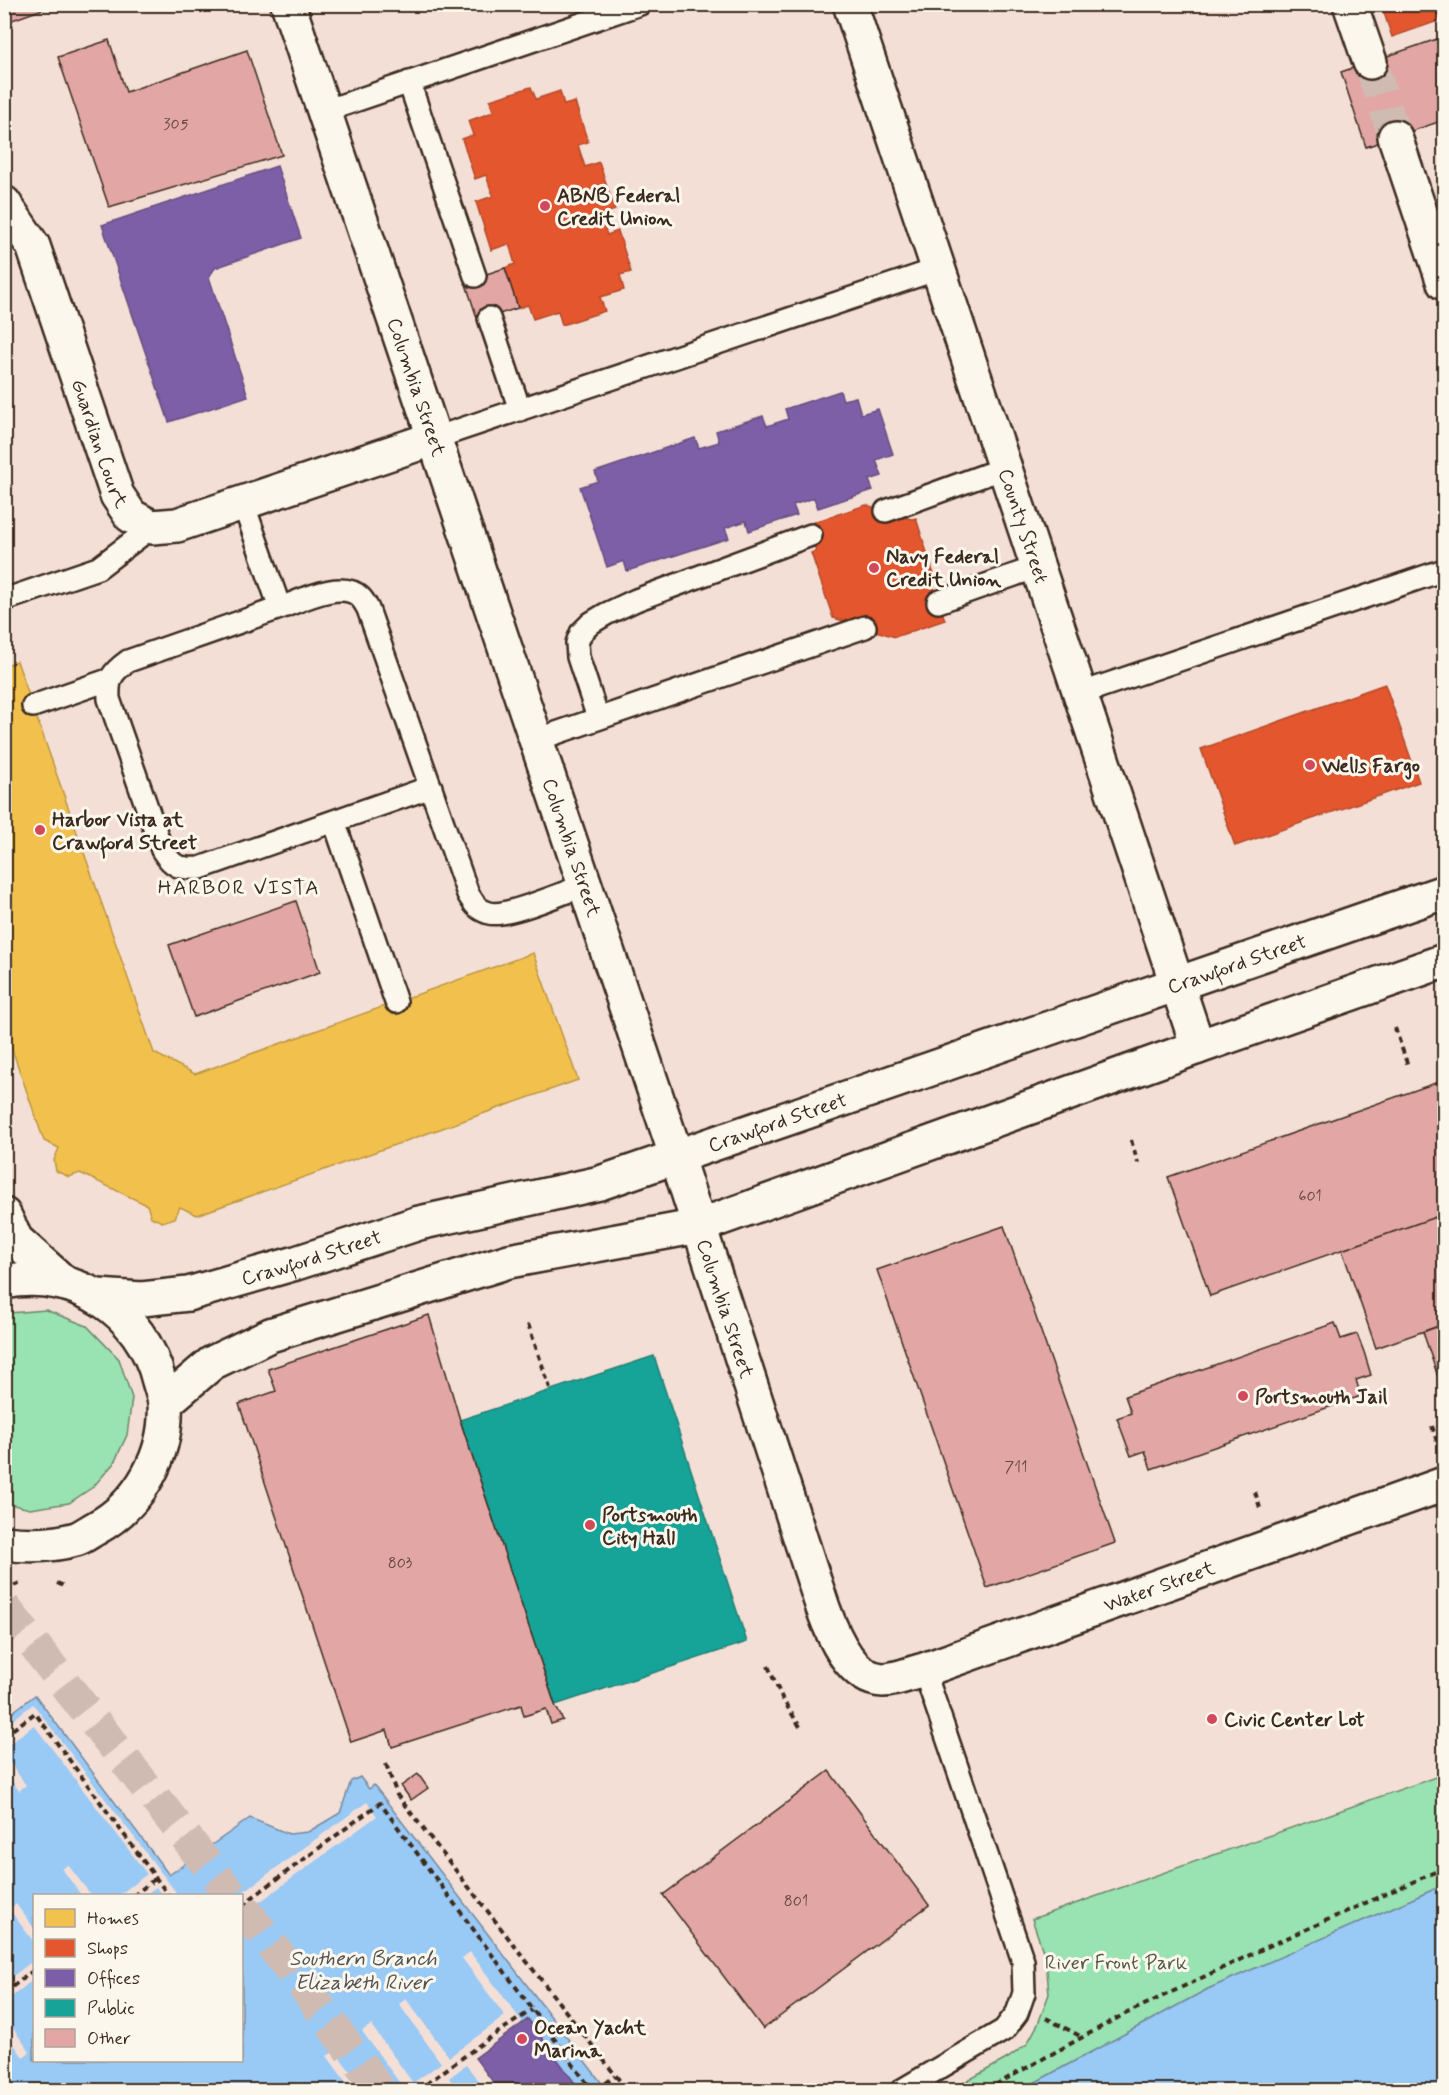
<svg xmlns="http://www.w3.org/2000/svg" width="1449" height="2095" font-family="Mynerve,sans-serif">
	<rect width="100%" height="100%" fill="#f4dfd7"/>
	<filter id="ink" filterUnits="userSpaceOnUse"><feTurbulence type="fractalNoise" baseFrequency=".0167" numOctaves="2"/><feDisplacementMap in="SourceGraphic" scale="12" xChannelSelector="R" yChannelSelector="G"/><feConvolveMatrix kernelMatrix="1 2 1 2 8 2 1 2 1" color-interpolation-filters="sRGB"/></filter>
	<g filter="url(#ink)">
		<path fill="#99e2b1" stroke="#6a8668" stroke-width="1.5" d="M46,1310L87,1326L119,1359L132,1398L127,1435L114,1463L93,1487L69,1503L30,1509L5,1503V1316L9,1313Z
			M1444,1774V1885L1208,1989L1021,2090H951L1008,2058L1027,2044L1038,2024L1049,1994L1046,1960L1032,1919Z"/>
		<path fill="#99c9f5" stroke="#73899f" stroke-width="1.5" fill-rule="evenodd" d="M35,1695L169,1875L250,1818L289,1834L308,1832L340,1813L351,1781L360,1777L369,1789L374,1785L607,2090H5V1718ZM34,1896H242V2060H34Z
			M1444,1885V2090H1021L1208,1989Z"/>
		<path fill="#f4dfd7" d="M33,1704L178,1895H162L156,1887L145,1895H119L147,1874L34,1725L5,1747V1726Z
			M5,1756L26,1785L19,1791L5,1771Z
			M367,1802L377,1816L242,1915V1896L239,1895Z
			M68,1865L91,1895H81L62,1869Z
			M16,1904L34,1928V1942L9,1909Z
			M470,1952L523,2023L475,2058L499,2090H486L466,2065L449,2078L458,2090H445L440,2084L431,2090H403L404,2089L362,2031L371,2025L413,2083L441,2063L399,2004L406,1999L449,2057L505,2016L462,1958Z
			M34,1960V1979L5,2002V1982Z
			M5,2017L30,2052L23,2057L5,2033Z
			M335,2051L364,2090H352L327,2056Z"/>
		<path fill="#f2c14e" stroke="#bb9440" stroke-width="1.5" d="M17,661L154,1053L195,1074L533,953L578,1080L197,1215L180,1207L175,1218L162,1222L151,1217L147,1205L80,1173L69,1177L56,1171L54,1160L59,1148L44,1141L4,1026V666Z"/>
		<path fill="#e4572e" stroke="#b14a29" stroke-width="1.5" d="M1381,4H1444V19L1392,37Z
			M531,87L536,99L560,91L564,105L575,102L588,142L578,145L585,167L599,162L615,210L600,215L607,235L618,231L631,272L620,275L624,290L600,297L605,311L562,325L558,311L533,319L528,305L518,308L505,268L515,264L509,244L491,250L476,202L493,196L486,175L475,179L462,139L473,135L468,121L493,112L490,100Z
			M866,505L911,519L916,518L937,584L933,585L945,620L895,637L833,618L811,553L816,551L808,524Z
			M1385,684L1419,782L1235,846L1201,749Z"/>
		<path fill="#7b5ea7" stroke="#684e7e" stroke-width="1.5" d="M277,166L301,238L215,268L209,277L248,396L169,422L102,225Z
			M840,391L843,400L856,397L861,414L878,409L893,454L876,460L882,476L869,480L873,490L818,508L814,498L793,505L797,515L749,531L746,521L725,528L729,538L627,571L624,561L607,567L580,487L598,481L595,472L695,438L699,448L719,442L716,431L763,416L767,426L788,419L785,409Z
			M528,2019L580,2090H499L475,2058Z"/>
		<path fill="#17a398" stroke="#227f73" stroke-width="1.5" d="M654,1356L747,1642L555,1705L460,1420Z"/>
		<path fill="#e2a7a5" stroke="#3b2a1e" stroke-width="1.5" d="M4,4H57L4,23Z
			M1440,38L1444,50V120L1366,147L1341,72Z
			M109,40L126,92L247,50L282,155L109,207L58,57Z
			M505,268L518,308L478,321L465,281Z
			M296,901L320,972L194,1017L169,945Z
			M1444,1080V1214L1210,1296L1168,1177Z
			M1444,1214V1324L1376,1348L1342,1250Z
			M1004,1226L1115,1543L987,1588L877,1270Z
			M429,1315L460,1420L555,1705L563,1720L551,1724L546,1709L524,1716L521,1705L392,1747L387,1730L351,1742L239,1404L276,1391L268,1369Z
			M1335,1323L1341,1339L1357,1334L1364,1352L1371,1375L1356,1380L1361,1396L1151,1469L1145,1451L1131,1456L1117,1418L1131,1413L1125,1396Z
			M1444,1324V1395L1423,1332Z
			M829,1771L929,1905L763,2029L663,1895Z
			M418,1774L428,1788L411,1800L401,1786Z"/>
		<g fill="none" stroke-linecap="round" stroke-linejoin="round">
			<path stroke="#cfbbb2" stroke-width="33" stroke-dasharray="33 16" stroke-linecap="butt" d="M1370,62L1395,137"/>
			<path stroke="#cfbbb2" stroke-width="33" stroke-dasharray="33 16" stroke-linecap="butt" d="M4,1607L232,1896
				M242,1907L311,1996L379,2090"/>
			<g stroke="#3b2a1e" stroke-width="26">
				<path id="service" d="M409,82L475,276
					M325,111L640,4
					M489,318L520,410
					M435,438L938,269
					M243,503L280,608C300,601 342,579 360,597C363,600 366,605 368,609L468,894C474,904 478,910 489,913C506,918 565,892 585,885
					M886,511L1004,468
					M4,600L98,568L152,527
					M938,602L1037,567
					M280,608L128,661C111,673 108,679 109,699L162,850C173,867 179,869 200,868L431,787
					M1079,694L1444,570
					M33,706L111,679
					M598,718L578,657L577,643L581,633L591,623L606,614L636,600L811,535
					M536,740L865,627
					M334,821L396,1002
					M902,2090L1004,2030L1017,2013L1024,1993L1023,1961L924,1670"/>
			</g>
			<g stroke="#3b2a1e" stroke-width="38">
				<g id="minor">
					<path id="s1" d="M288,4L677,1158L823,1608C832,1633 850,1679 883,1680C896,1680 911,1673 924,1670L1444,1484"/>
					<path d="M1350,4L1370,62"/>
					<path d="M1395,137L1444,283"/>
					<path id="s2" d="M4,203L33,246L117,495L131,516L152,527L177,525L435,438"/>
				</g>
			</g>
			<g stroke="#3b2a1e" stroke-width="38">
				<g id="tertiary">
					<path id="s3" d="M850,4L1198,1047"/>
				</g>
			</g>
			<g stroke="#3b2a1e" stroke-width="38">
				<g id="secondary">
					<path d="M4,1215L16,1240L62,1281"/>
					<path d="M4,1282C76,1268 142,1311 159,1381C161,1388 164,1396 165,1403C168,1454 140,1504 96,1528C90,1531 83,1537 76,1539C52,1546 29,1546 4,1543"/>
					<path id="s4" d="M98,1296L142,1299L188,1294L296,1263L419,1223L600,1183L1444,892"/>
					<path d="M165,1403L212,1363L270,1335L509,1261L699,1226L1198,1047L1444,961"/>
				</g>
			</g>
			<path stroke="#3b2a1e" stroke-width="4" stroke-dasharray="6 4.5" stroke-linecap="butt" d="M1395,1028L1408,1066
				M1131,1140L1138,1163
				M528,1324L550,1388
				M1432,1426L1439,1448
				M1255,1492L1261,1511
				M57,1583L66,1587
				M4,1589L21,1583
				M768,1666L782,1698L802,1730
				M4,1736L35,1713L169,1896
				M386,1764L397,1795L627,2090
				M133,1896L156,1878
				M242,1905L380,1803L592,2090
				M4,1993L34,1970
				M1046,2018L1082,2037
				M418,2090L488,2039L532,2010
				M597,2090L615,2076
				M986,2090L1123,2015L1269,1946L1444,1868"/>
			<use href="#service" stroke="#fbf7ec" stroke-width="21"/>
			<use href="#minor" stroke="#fbf7ec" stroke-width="33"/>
			<use href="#tertiary" stroke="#fbf7ec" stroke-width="33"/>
			<use href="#secondary" stroke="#fbf7ec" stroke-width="33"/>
		</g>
	</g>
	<g fill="#d1495b" stroke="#fbf7ec" stroke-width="2">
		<circle cx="545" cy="206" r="6"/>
		<circle cx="874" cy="568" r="6"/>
		<circle cx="1310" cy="765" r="6"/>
		<circle cx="40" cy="830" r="6"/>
		<circle cx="1243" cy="1396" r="6"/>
		<circle cx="590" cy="1525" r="6"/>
		<circle cx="1212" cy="1719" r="6"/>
		<circle cx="522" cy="2039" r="6"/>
	</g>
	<g text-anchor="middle" stroke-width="6" stroke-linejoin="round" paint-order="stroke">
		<g font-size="16" fill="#654940">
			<text x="176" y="129">305</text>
			<text x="1310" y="1201">601</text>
			<text x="1016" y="1472">711</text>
			<text x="400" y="1568">803</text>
			<text x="796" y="1906">801</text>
		</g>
		<g font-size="20" font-weight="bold" fill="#3b2a1e" stroke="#fbf7ec" text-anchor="start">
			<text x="557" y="202">ABNB Federal<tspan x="557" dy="23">Credit Union</tspan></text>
			<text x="886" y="563">Navy Federal<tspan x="886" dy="23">Credit Union</tspan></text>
			<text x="1322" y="772">Wells Fargo</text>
			<text x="52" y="826">Harbor Vista at<tspan x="52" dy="23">Crawford Street</tspan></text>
			<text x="1255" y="1403">Portsmouth Jail</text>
			<text x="602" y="1521">Portsmouth<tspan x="602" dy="23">City Hall</tspan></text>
			<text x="1224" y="1726">Civic Center Lot</text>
			<text x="534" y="2034">Ocean Yacht<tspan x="534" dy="23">Marina</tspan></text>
		</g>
		<g font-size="20" fill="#3b2a1e" stroke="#fbf7ec">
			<text dy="7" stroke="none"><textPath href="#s1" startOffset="404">Columbia Street</textPath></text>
			<text dy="7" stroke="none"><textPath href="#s2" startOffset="260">Guardian Court</textPath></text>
			<text dy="7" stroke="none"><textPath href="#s3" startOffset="550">County Street</textPath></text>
			<text dy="7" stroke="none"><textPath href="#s1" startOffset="890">Columbia Street</textPath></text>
			<text dy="7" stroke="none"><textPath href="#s4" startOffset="1191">Crawford Street</textPath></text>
			<text dy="7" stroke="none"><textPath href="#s4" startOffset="705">Crawford Street</textPath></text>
			<text dy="7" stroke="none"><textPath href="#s4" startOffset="219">Crawford Street</textPath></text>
			<text dy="7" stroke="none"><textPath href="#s1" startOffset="1376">Columbia Street</textPath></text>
			<text dy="7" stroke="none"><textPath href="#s1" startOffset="2082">Water Street</textPath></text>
		</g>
		<g font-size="20" fill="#525843" stroke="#fbf7ec">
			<text x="1116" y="1969">River Front Park</text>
		</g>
		<g font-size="21" letter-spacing="1.5" fill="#3b2a1e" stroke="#fbf7ec">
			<text x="239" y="894">HARBOR VISTA</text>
		</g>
		<g font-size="21" font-style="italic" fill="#525254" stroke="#fbf7ec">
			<text x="363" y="1965">Southern Branch<tspan x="363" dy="24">Elizabeth River</tspan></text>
		</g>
	</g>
	<rect width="1449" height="2095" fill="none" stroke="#fbf7ec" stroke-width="24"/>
	<rect x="12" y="12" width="1425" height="2071" fill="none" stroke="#3b2a1e" stroke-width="2" filter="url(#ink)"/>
	<rect x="33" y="1894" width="210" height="168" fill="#fbf7ec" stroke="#aea59a" stroke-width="1.5"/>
	<rect x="45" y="1909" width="30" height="18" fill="#f2c14e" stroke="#aea59a" stroke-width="1.5"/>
	<text x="87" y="1924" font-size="18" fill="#3b2a1e">Homes</text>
	<rect x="45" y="1939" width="30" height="18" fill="#e4572e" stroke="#aea59a" stroke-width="1.5"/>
	<text x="87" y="1954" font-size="18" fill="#3b2a1e">Shops</text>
	<rect x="45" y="1969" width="30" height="18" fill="#7b5ea7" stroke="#aea59a" stroke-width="1.5"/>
	<text x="87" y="1984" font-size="18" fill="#3b2a1e">Offices</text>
	<rect x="45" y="1999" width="30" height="18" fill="#17a398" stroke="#aea59a" stroke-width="1.5"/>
	<text x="87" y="2014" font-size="18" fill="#3b2a1e">Public</text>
	<rect x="45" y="2029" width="30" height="18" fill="#e2a7a5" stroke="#aea59a" stroke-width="1.5"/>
	<text x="87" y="2044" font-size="18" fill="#3b2a1e">Other</text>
</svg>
